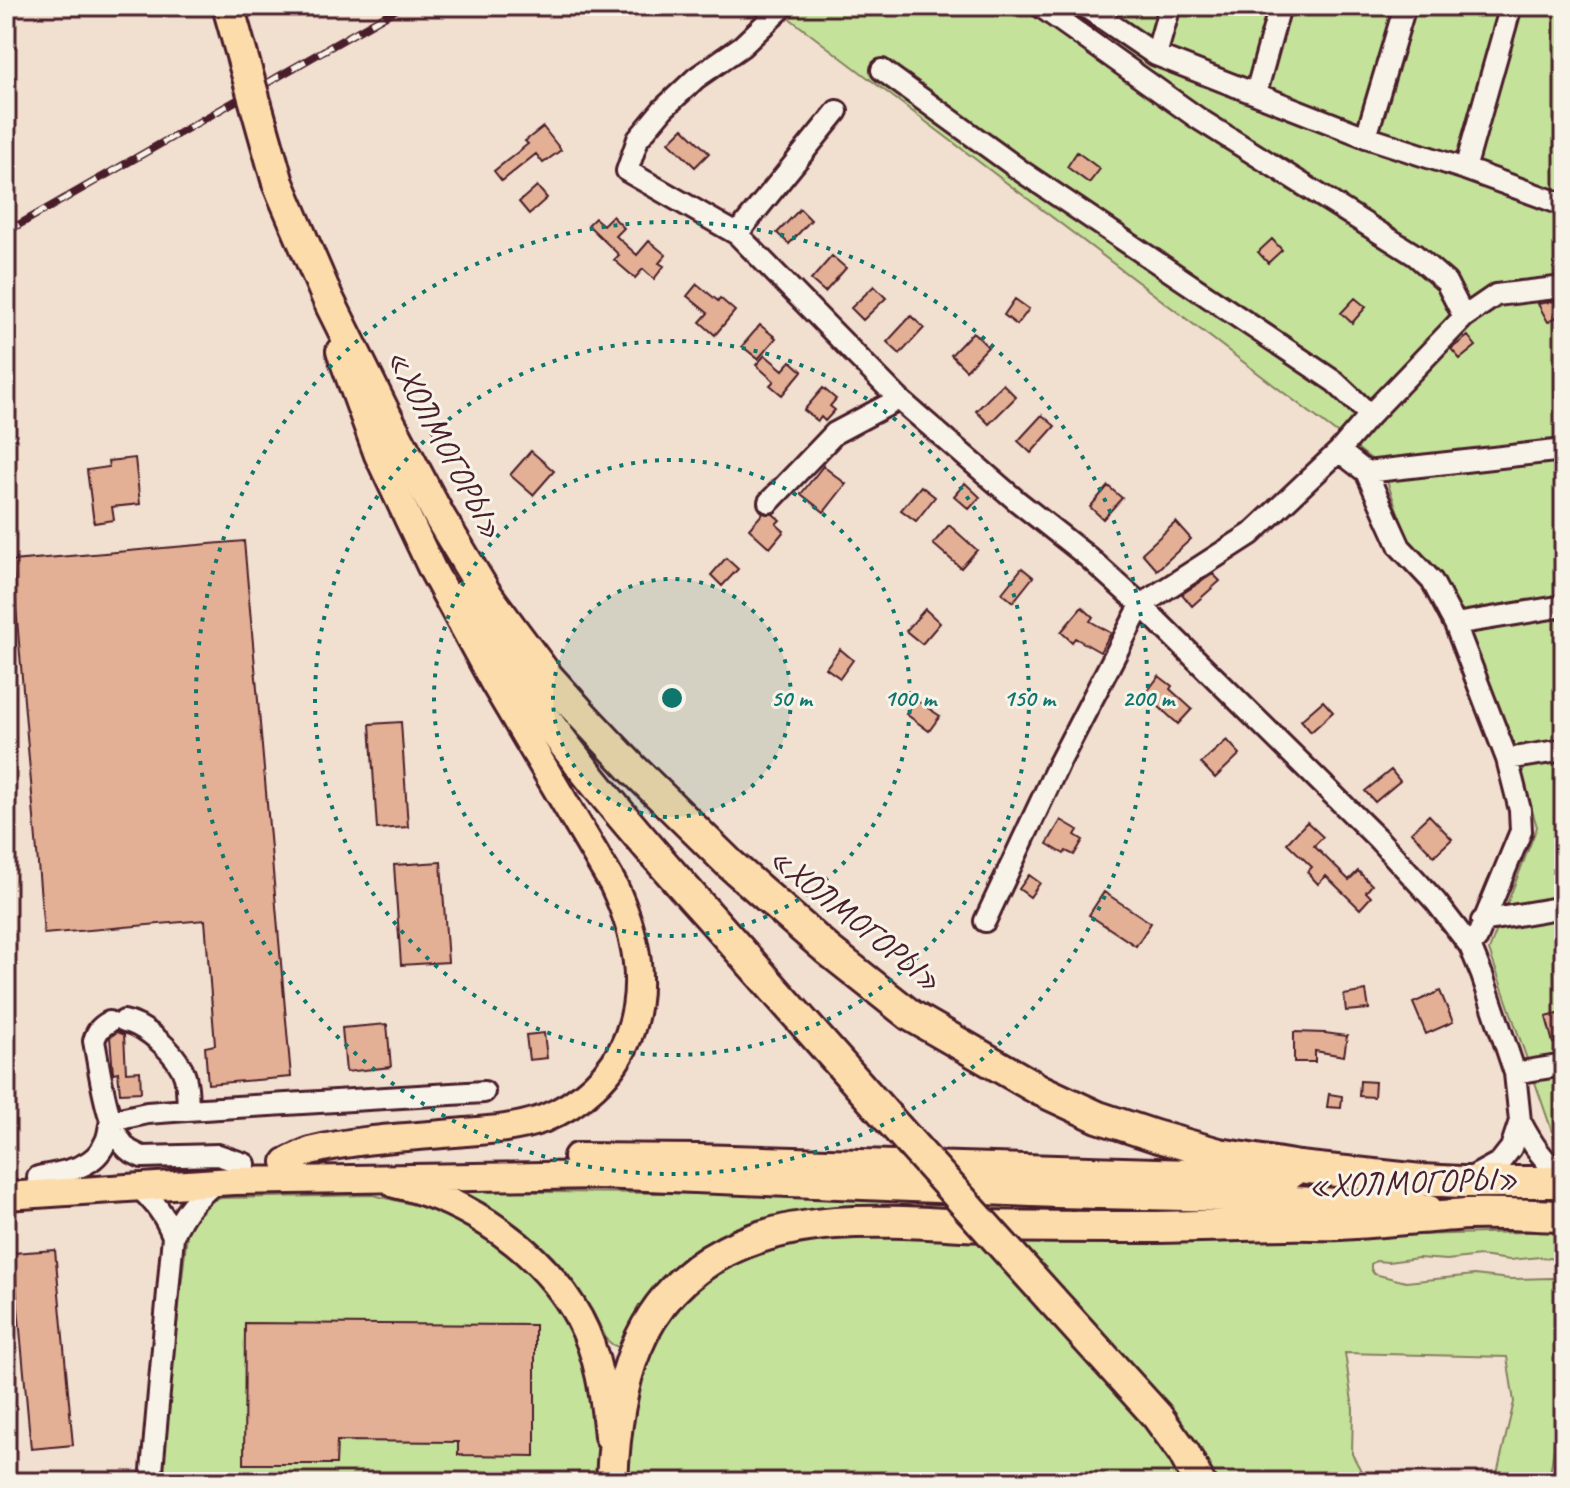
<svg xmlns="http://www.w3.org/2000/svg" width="1570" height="1488" font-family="Caveat,sans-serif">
	<rect width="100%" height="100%" fill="#f1dfcf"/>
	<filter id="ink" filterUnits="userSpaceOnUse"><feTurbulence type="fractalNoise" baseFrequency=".0125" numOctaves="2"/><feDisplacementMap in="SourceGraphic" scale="16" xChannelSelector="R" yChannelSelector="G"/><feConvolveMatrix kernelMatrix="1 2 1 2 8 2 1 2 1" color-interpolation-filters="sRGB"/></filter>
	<g filter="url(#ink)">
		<path fill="#c4e29a" stroke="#878062" stroke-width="2" d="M778,6H1564V1137H1554L1489,950L1537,827L1517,759L1409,544L1382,467L777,9Z
			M440,1187L542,1192L773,1194L863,1199L1298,1210V1214L789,1216L623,1345L618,1347L613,1345L607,1340L594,1314L575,1288Z
			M373,1195L436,1210L479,1229L541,1280L581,1344L599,1431L601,1464L600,1482H159L189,1217L201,1203L222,1198Z
			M1564,1231V1260L1540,1257L1510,1260L1480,1256L1447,1260L1418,1258L1388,1262L1376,1261L1371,1264V1269L1374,1274L1406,1282L1474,1275L1510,1279L1551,1278L1564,1281V1378L1549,1482H1495L1514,1402L1507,1357L1345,1353L1353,1409L1352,1454L1367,1482H1216L1197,1444L1171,1408L1069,1296L1037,1304L1148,1427L1173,1460L1185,1482H623C627,1430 639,1354 672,1313C701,1276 748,1255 793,1245C821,1238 850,1237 879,1235L1267,1239Z"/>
		<path fill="#e3b095" stroke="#4a1f2b" stroke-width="2" d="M543,127L561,150L543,163L536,154L502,181L494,171L528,144L525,141Z
			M683,128L709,153L695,167L669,142Z
			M1077,152L1100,169L1089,183L1067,167Z
			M537,186L547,198L529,214L519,202Z
			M800,209L811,220L789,244L777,233Z
			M612,216L624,228L616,236L637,255L649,241L666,255L659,263L664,266L654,279L643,269L635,278L614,260L619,255L588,225L595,218L603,225Z
			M1272,239L1282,250L1268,263L1258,252Z
			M832,256L846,268L825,292L811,280Z
			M697,284L718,301L720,298L735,311L715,335L700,322L708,313L687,296Z
			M874,286L886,298L863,320L851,308Z
			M1355,298L1366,307L1352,323L1341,313Z
			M1015,299L1029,309L1017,325L1004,315Z
			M1555,301L1562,314L1548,322L1538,304Z
			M911,316L924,328L900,354L887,342Z
			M760,325L776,338L758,359L742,346Z
			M973,332L988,347L966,370L951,355Z
			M1468,336L1476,346L1460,359L1451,349Z
			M765,355L783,370L791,361L802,371L782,395L770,385L774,381L756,365Z
			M1003,384L1016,397L989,424L976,411Z
			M823,388L836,399L830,406L835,410L825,421L821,417L818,421L804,410Z
			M1042,415L1055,426L1031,453L1018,441Z
			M531,451L554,471L533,495L510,475Z
			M135,458L140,504L112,507L114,520L94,523L87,470L109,467L108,461Z
			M823,466L846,484L824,512L801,494Z
			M965,483L980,497L969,509L954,496Z
			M921,486L935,497L916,521L901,510Z
			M1108,486L1122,498L1103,519L1090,507Z
			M763,513L773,514L780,520L776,524L784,531L770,548L749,529Z
			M1176,522L1191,539L1157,570L1142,553Z
			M949,525L977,550L961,568L933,544Z
			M244,541L291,1077L208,1084L205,1047L215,1045L205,920L44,934L12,561Z
			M726,558L738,569L722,586L711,575Z
			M1022,568L1033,577L1013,602L1002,593Z
			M1213,574L1220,581L1192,606L1182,594Z
			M1082,607L1093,617L1090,621L1111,633L1100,652L1075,638L1072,642L1061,632Z
			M925,609L940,623L922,644L906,631Z
			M840,649L853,660L840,678L826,668Z
			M1159,676L1172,686L1170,689L1192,709L1178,724L1157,705L1156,707L1143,697Z
			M916,700L940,716L929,731L906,714Z
			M1323,701L1333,712L1311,732L1301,720Z
			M401,722L408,827L377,829L370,724Z
			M1227,740L1240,754L1215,778L1201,763Z
			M1391,770L1400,781L1375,802L1365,791Z
			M1429,815L1452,839L1434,856L1411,832Z
			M1061,820L1078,830L1075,835L1083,840L1074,855L1066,851L1064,854L1047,844Z
			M1307,822L1323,837L1314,846L1349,880L1358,871L1372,885L1366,892L1371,897L1360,909L1326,876L1318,884L1307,872L1312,867L1287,843Z
			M441,862L448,962L401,965L394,865Z
			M1029,875L1040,883L1030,897L1019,889Z
			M1104,892L1151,923L1136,946L1089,915Z
			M1366,991L1369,1009L1346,1011L1344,995Z
			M1440,991L1453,1022L1426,1034L1413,1003Z
			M1562,1013L1564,1041L1553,1043L1546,1017Z
			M387,1024L391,1067L346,1072L342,1028Z
			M117,1032L124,1035L126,1072L140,1071L141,1092L120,1093L118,1072L113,1073L110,1037Z
			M1294,1032L1325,1033L1347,1036L1344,1056L1315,1051V1062H1294Z
			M544,1033L547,1058L529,1060L526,1035Z
			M1360,1081L1375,1082L1374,1097L1359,1096Z
			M1329,1094L1342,1096L1341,1108L1327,1107Z
			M55,1250L73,1445L31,1449L13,1253Z
			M245,1323L535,1325V1456L458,1455V1442L337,1441L336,1464H244Z"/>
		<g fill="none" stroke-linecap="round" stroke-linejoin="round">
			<g stroke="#4a1f2b" stroke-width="26">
				<path id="minor" d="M784,6L742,46L696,78L663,109L638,139L627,171L737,234L899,399L1017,501L1088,557L1141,605L1378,839L1436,902L1470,946L1482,975L1515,1073L1520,1121L1511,1148L1500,1162L1469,1179
					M1040,6L1199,119L1415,255L1446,282L1464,317
					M1084,6L1156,55L1366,137L1465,169L1564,205
					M1156,55L1170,6
					M882,70L1024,173L1335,382L1370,415
					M1256,93L1280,6
					M1366,137L1405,6
					M1465,169L1511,6
					M737,234L837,111
					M1339,451L1366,472L1400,547L1432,581L1455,624L1507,759L1520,810L1521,831L1477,938L1470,946
					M1366,472L1564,450
					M769,502L835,433L899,399
					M1455,624L1564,606
					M1507,759L1564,750
					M985,921L1058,765L1141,605L1251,534L1339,451L1370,415L1464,317L1496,295L1564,287
					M1482,921L1564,907
					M109,1022C100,1027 97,1031 94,1041C100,1070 106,1133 130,1151C132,1152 140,1156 142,1157L218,1155L245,1164
					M1515,1073L1564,1065
					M187,1110L484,1092
					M111,1121L147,1113L187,1110C188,1099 188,1088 185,1077C179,1055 146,1025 124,1021
					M1520,1121C1532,1144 1543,1161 1564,1177
					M38,1177C64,1172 95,1169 106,1141C109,1135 109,1127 111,1121
					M137,1186C154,1201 165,1215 173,1236
					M151,1482L173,1236C185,1209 194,1201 216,1182"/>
			</g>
			<g stroke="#4a1f2b" stroke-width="32">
				<path id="major" d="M577,1157L697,1158L1290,1176
					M286,1162C295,1158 305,1152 314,1150C363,1138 415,1137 465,1132C491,1130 518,1128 543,1119C579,1105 614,1074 628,1037C648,985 636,933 613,884L494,683L432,569L378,455L340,351
					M395,1184C469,1200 543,1252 579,1318C599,1355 604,1396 608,1436
					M6,1196L233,1181L598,1175L1058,1194L1269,1199L1388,1204L1429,1209"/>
			</g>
			<g stroke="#4a1f2b" stroke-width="36">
				<path id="highway" d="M278,183L328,299L386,416L439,516L486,594L517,636L547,676L583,716L631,767L730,864L828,950L910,1015L1040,1090L1098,1117L1155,1136L1219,1154L1299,1167L1421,1180L1462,1182H1564
					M465,596C532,714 621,818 712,919C771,985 830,1052 889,1119
					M1051,1299L1157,1416L1184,1453L1199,1482
					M612,1482C616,1387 634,1298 726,1251C806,1210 903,1223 989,1226C1045,1227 1102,1227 1158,1227C1201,1226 1243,1225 1286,1224C1304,1223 1322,1225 1340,1224C1383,1222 1425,1217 1467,1214C1499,1213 1532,1215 1564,1216"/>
			</g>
			<path stroke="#4a1f2b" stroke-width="3" stroke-dasharray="2 6" stroke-linecap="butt" d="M6,1466L12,1465"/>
			<use href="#minor" stroke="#f7f3e8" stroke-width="20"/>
			<use href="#major" stroke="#fddcac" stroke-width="26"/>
			<use href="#highway" stroke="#fddcac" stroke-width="30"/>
			<g stroke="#4a1f2b" stroke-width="8">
				<path id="rail" d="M6,232L402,6"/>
			</g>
			<use href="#rail" stroke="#f7f3e8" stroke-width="5" stroke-dasharray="15" stroke-linecap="butt"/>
			<g stroke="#4a1f2b" stroke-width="36" stroke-linecap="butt">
				<path id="highway-bridge" d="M228,6L278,183
					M889,1119L1051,1299"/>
			</g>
			<use href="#highway-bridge" stroke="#fddcac" stroke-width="30"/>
		</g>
	</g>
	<circle cx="672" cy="698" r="119" fill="#0f766e" fill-opacity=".12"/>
	<g fill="none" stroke="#0f766e" stroke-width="4" stroke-dasharray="4 8">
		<circle cx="672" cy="698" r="119"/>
		<circle cx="672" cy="698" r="238"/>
		<circle cx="672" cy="698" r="357"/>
		<circle cx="672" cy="698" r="476"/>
	</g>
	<g text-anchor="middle" stroke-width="6" stroke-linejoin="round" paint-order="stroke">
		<g font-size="34" fill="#4a1f2b" stroke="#f7f3e8">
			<text transform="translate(446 443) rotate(62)" y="12">«ХОЛМОГОРЫ»</text>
			<text transform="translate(856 918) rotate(39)" y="12">«ХОЛМОГОРЫ»</text>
			<text transform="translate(1413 1181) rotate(-2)" y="12">«ХОЛМОГОРЫ»</text>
		</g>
	</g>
	<circle cx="672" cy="698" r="12" fill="#0f766e" stroke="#f7f3e8" stroke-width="4"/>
	<g font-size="24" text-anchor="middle" font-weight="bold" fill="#0f766e" stroke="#f7f3e8" stroke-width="6" stroke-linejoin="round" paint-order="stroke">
		<text x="791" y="706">50 m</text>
		<text x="910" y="706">100 m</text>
		<text x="1029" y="706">150 m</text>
		<text x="1148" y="706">200 m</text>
	</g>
	<rect width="1570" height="1488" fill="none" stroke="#f7f3e8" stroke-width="32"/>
	<rect x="16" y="16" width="1538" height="1456" fill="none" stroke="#4a1f2b" stroke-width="3" filter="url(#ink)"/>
</svg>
